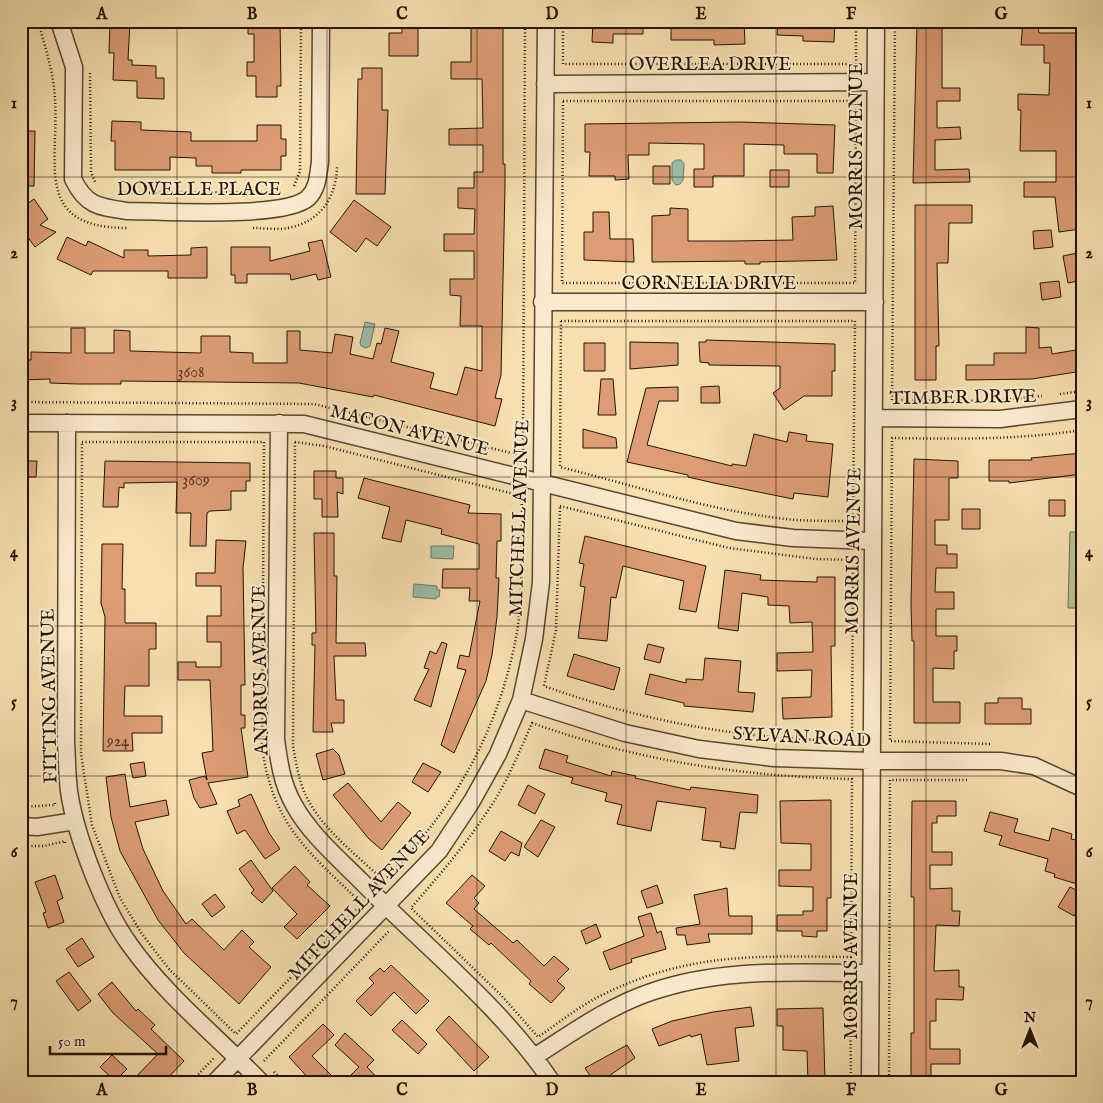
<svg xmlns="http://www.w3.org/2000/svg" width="1103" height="1103" font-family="'IM FELL English',serif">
	<rect width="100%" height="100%" fill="#f7dfb0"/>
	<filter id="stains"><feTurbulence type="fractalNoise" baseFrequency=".004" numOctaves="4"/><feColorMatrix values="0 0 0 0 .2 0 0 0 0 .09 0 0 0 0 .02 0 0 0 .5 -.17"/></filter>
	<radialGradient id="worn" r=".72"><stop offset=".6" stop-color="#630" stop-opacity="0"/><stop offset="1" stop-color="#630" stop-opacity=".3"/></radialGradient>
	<path fill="#b7c390" stroke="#6d6c4b" d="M1070,532H1082V608H1068Z"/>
	<path fill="#9dbdaa" stroke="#6c7968" d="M676,160H681L684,164L683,180L680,184L676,185L672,180V163Z
		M365,322L375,324L370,346L366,348L361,346L360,343Z
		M431,546H454L453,559L431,558Z
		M414,584L437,586V590H440L439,597H436V599L413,597Z"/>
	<path fill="#dd9c75" stroke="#231406" d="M110,21H130L128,60H132V65L156,66V78H164V99L137,98V81L113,80L114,53H109Z
		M248,21H280L281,86H277V97H256V76H247V62H254V34H248Z
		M402,21H418V56H389V33H402Z
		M593,21H643V34H613V43L592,42Z
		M671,21H744L745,44L714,45V40H671Z
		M778,21H835L834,42L803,41V36L777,35Z
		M1023,21H1037L1039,33H1081L1077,143V198L1080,229L1059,232L1055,197H1024V182H1056V151H1020L1021,110H1018V94L1049,95L1050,63H1044V45H1021Z
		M471,23L503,24V164H505V186L501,375L495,398L502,399L495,426L374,395L373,397L299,383L121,381V384H77L50,383V379L21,380V360H31V352L71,353V328H85V353H114V330L130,331V351L201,353V336H230V352L253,353V363H287V331H300V350L332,353L335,334L353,337L350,354L373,359L377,343L381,344L385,328L399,331L391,362L434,373L430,388L457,395L465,367L482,371V326H460L461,296L450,295V279H474V251H444V234H474L475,209L458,208V188H474V172H483V145H449V129L483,128L482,79H451V62H471Z
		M917,23H942V88H960V101H937V128L960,127L961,139L935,140V170L969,169L970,182L913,183Z
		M362,68H382V110H388L385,194H356L358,79H362Z
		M112,121L141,122V130L191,132V141H257V125H281V139H286V156H281V170H241V173H212V166H196V158L170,157V170H115V141H111Z
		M740,122L835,125L833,173H817V154H784V145L744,144V176H713V187H694V169H704V144L649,143V155H628L629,179L615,180V176H589L590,152H585V124Z
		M21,131H35L34,186H21Z
		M653,166H670V184H653Z
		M770,170H789V187H770Z
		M34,199L48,219L40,225L56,232L35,247L21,228V208Z
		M354,200L391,227L377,246L366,238L356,252L330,232Z
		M915,205H972V223H949L948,263H937L939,346H936V380H915Z
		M833,206L837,260L760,262V264H745V261L652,262V216L670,215V208L688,209V241H733L793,240L792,217L815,216V207Z
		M593,212H609L610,239H633L634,262L584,260V232H593Z
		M1051,230L1053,247L1034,249L1033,231Z
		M67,237L86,246L88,241L124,258V250H148V256L191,255V248L207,247V278H168V271H93L91,275L57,259Z
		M322,240L331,277L318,280L316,274L291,280L290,274H247V283H235V275H231V247H270V261L310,251L308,243Z
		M1082,252V280L1068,283L1063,256Z
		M1059,281L1061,297L1042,300L1040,283Z
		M1026,327L1039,328V348L1051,347L1052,354L1082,349V371L1032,379L966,380V365H994V353H1026Z
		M706,340L835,344V371H832V396H804L784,410L773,393L780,388V366L709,365V363L700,362L699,342H706Z
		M630,342L678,343V365L630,369Z
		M584,343H605V371H584Z
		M601,379H613L616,415H598Z
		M719,386L720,403H701V387Z
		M678,387V401H659L647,445L732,466V464L746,466L754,434L787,442L789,432L807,435L806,441L833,444L828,497L794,493L793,499L714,483L688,477V475L627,462L646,388Z
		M583,429L616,438L617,448H583Z
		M1082,453V474L1009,483V481H989V460H1032L1031,458Z
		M914,459L958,461V478H949V520H935V545H947V554H957V568H936L935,592H954V609H936V636H957V651H954V669L933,668V702H960V723H914V641H912L911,604Z
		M21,461H37L36,477H21Z
		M105,461L250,463V481H246V491H231V510L210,511L207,513L206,546H190L191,513H176L177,482L124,483V488L119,487L118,507H103Z
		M314,471H336V478H343V494L337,492L338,517H322V499H314Z
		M364,478L470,505L468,513L501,514V541H497L496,578H499L497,617L492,655L486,681L454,753L441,745L466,670L457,668L460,655L469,657L480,601H469L470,588H442L443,569H479V544L441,534L442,529L406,520L401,542L382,538L390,507L358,498Z
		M1049,500H1065V516H1049Z
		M962,509H980V529H962Z
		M314,533H334V576H337L336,643H365L366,656H334L336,700H344V723H331L333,732H313L315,645H312V633H316Z
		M585,536L706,566L696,612L679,609L684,581L623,566L616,598L611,597L607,641L578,638L585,587L580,586L584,564L579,563Z
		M216,540L246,541L243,568L245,685H241V715H245V728H241L248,777L208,783L217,804L200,808L194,798L189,780L205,776L207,780L202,753L213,751L210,680H178V662H196V667H221V642H207V616H221V586H196V573H215Z
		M102,544H123L122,589H125V623H156V649H149V686H125L124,716H162V733H132L133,751H103L105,617L101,603Z
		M725,570L761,575L760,580L817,582V577H835V646H831L832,717L783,719L782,698L811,697L812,670L777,671V653L813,652L812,622L790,623L789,606L768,605V597L742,593L738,631L718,628Z
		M442,642L447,644L431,707L414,700L429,669L424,668L430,651L436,654Z
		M648,644L664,648L660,663L644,659Z
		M574,654L620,668L614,690L567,676Z
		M705,658L741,661L738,692L755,693L753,712L684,706V703L645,694L650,674L686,683V679L703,680Z
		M998,698H1022V709H1031V724H985V703H998Z
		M333,749L339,755L345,774L323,780L316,754Z
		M545,749L568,756L566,762L611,776L612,771L636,776L635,778L690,790L691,787L758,795L757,813L740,812L735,849L720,847L721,842L702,840L706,808L657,801L651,831L617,824L622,805L605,801L607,793L571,783L573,778L539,768Z
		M144,762L146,776L133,778L130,764Z
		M423,763L441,772L428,792L412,782Z
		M125,774L130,807L166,800L169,815L135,822L143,849L163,891L186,924L192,919L224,950L242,930L254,942L249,947L271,967L239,1004L184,953L158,920L120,851L111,817L106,777Z
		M348,783L381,822L398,802L411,813L382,850L369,839L333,795Z
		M528,785L545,794L535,814L518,805Z
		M251,794L269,833L280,849L265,859L245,830L237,834L227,811L240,806L238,800Z
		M831,800V898H827V931H817V937L802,936V931H777V915H803V911H813V887L779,886V870H811V844L781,843L780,801Z
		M912,801H956V816H937V823H932V852H952V865H930V889L952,888V911H960L959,926L936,925L934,971L959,970V987H964L963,1000L936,999V1021H930V1049H960V1064H931V1082H911V1033H914V897H911Z
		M990,812L1018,819L1014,832L1049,841L1052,828L1072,834L1071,839L1082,841V869L1077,884L1054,877L1055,874L1045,871L1048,859L999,845L1002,836L984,831Z
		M541,820L555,827L538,857L524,847Z
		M501,831L522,843L519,856L511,852L505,861L489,851Z
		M251,860L273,891L262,903L251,893L254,890L239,869Z
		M295,866L310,882L307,885L330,906L297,939L284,927L297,914L272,888Z
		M55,875L63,898L57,901L64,922L48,928L43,913L46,912L35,882Z
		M472,875L485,886L474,898L479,903L474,909L513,943L517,940L544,966L554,956L569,969L557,981L565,988L551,1003L529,984L531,981L491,943L489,945L470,929L473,926L446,903Z
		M657,885L663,903L647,908L641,891Z
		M1070,887L1082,893V903L1074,916L1058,907Z
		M727,888L729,916H752V934H708L710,942L687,945L685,935H677L676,928L700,924L694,895Z
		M215,894L225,907L212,917L202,904Z
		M651,913L657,933L661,931L666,949L631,959L632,962L610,970L603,952L644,936L638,917Z
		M596,924L601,937L586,944L581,931Z
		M82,938L94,957L78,967L66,949Z
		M391,965L429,1001L416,1014L394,992L371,1016L356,1001L374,983L369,978L380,968L384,972Z
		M69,972L91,1001L78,1011L56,981Z
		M112,982L136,1011L138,1009L155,1025L151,1029L184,1061L164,1082H131L158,1054L113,1013L98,994Z
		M751,1007L754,1026L735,1028L739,1061L707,1065L701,1034L691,1037L690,1035L659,1046L652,1029L672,1021L713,1012Z
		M823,1008L825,1082H808L807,1051L783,1050V1026H777V1009Z
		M449,1016L489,1057L474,1071L436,1030Z
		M402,1020L427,1044L418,1054L392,1030Z
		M323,1024L334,1035L312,1056L338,1082H312L289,1057Z
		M345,1033L374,1060L367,1067L381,1082H344L359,1067L335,1045Z
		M627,1045L635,1058L600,1082H594L585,1068Z
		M112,1055L127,1069L115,1081L100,1067Z"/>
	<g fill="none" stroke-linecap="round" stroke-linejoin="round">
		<g stroke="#584730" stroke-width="19">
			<path id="minor" d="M59,21L74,67L73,179C86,206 99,207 127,211C164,211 284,219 308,198C318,188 318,175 320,162L321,21
				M545,84L875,82
				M542,302H875
				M874,418L1000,419L1082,409
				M21,423L304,424L736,531L793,538L872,541
				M67,423L66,742C67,758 67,775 69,791C75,834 104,910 130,945C166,996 218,1037 261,1082
				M279,423L276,739C279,762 282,784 294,805C310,834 337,857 361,881C425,947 500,1005 552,1082
				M521,700L625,733L699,749L774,758L871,761H1001L1034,766L1082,788
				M21,826L37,827L75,821
				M534,1057C572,1033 609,1006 651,992C722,967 797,973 870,973
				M215,1082L439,851L472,801L498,754L521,700L534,639L541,582L546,21
				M870,1082L876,21"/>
		</g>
		<path stroke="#231406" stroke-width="2.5" stroke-dasharray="1 2.5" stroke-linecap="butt" d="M38,21C45,47 54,73 55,100C59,164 33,228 127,228
			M563,21V64H856V21
			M895,21L892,400L992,401L1042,396
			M90,73L91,172L95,182
			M563,101H856L855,283H562Z
			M294,186L300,171L301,21
			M121,193L266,192
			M253,228C264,228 277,230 288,228C320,222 336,198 337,167
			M561,321H855L853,521C834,521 815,521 796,520C716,513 637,486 560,467Z
			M1060,394L1082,391
			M21,402L314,404L523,456L525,21
			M82,442H264L262,747C273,826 308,851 362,904L236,1034L169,969L142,934L120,898L92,825L81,754Z
			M295,442L324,446L522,496C521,547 525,602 513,652C492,745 449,813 384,881C358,856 324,831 307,798C299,782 296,763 293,746Z
			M560,506L729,548L816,559L853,560L852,741C742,739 648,723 544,686L556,630Z
			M532,723C639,761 739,776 852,779L851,957C755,956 687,952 598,997C577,1008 557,1024 538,1037L501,995L411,908C437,878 463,848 485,815C505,787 518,755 532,723Z
			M990,744L890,741L892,438C956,439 1018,440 1082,430
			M21,807L55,805V803
			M21,846H44L65,841V843
			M850,988L851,1082
			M264,1061L389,931
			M274,1072L284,1082
			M191,1082L214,1058
			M889,1082L890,780H969"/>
		<use href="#minor" stroke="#faeacc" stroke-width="16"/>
	</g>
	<path fill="none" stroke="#231406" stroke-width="1" stroke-opacity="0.55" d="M177,21V1082M327,21V1082M477,21V1082M626,21V1082M776,21V1082M926,21V1082M21,177H1082M21,327H1082M21,477H1082M21,626H1082M21,776H1082M21,926H1082"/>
	<g text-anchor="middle" stroke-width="4" stroke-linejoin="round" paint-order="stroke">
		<g font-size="16" fill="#523622">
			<text x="191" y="377">3608</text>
			<text x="196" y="485">3609</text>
			<text x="118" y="746">924</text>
		</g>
		<g font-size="19" fill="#231406" stroke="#faeacc">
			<text x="710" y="70">OVERLEA DRIVE</text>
			<text transform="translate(855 146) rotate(-90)" y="7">MORRIS AVENUE</text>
			<text x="199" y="195">DOVELLE PLACE</text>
			<text x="709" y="289">CORNELIA DRIVE</text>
			<text transform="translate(963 396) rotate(-1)" y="7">TIMBER DRIVE</text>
			<text transform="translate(410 429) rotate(14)" y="7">MACON AVENUE</text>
			<text transform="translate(518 518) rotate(-88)" y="7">MITCHELL AVENUE</text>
			<text transform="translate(852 551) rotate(-89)" y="7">MORRIS AVENUE</text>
			<text transform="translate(259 670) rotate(-91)" y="7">ANDRUS AVENUE</text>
			<text transform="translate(48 696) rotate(-91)" y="7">FITTING AVENUE</text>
			<text transform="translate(802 736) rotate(3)" y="7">SYLVAN ROAD</text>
			<text transform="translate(358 904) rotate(-47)" y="7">MITCHELL AVENUE</text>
			<text transform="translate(850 956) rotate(-90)" y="7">MORRIS AVENUE</text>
		</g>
	</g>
	<rect width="1103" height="1103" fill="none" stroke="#f7dfb0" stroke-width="55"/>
	<g transform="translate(1030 1030)" stroke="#faeacc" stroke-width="4" paint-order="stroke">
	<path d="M0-4L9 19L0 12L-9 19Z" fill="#231406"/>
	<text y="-8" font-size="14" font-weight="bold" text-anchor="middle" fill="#231406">N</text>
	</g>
	<path d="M50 1046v8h116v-8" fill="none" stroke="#231406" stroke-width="2.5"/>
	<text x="58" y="1046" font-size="15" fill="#231406" stroke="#faeacc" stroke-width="4" paint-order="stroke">50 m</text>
	<rect x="28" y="28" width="1048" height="1048" fill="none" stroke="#231406" stroke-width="2"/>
	<g font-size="16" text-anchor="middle" font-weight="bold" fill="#231406">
		<text x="102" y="19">A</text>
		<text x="252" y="19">B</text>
		<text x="402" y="19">C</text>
		<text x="552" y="19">D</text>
		<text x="701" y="19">E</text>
		<text x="851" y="19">F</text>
		<text x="1001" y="19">G</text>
		<text x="14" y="108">1</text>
		<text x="1089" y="108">1</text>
		<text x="14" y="258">2</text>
		<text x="1089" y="258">2</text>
		<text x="14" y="407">3</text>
		<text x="1089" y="407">3</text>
		<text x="14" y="557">4</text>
		<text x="1089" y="557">4</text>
		<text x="14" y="707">5</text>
		<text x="1089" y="707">5</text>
		<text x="14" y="857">6</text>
		<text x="1089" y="857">6</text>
		<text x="14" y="1006">7</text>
		<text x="1089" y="1006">7</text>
		<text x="102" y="1095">A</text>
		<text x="252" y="1095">B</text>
		<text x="402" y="1095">C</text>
		<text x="552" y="1095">D</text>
		<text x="701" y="1095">E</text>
		<text x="851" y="1095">F</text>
		<text x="1001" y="1095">G</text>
	</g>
	<rect width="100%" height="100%" filter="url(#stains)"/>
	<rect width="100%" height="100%" fill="url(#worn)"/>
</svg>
